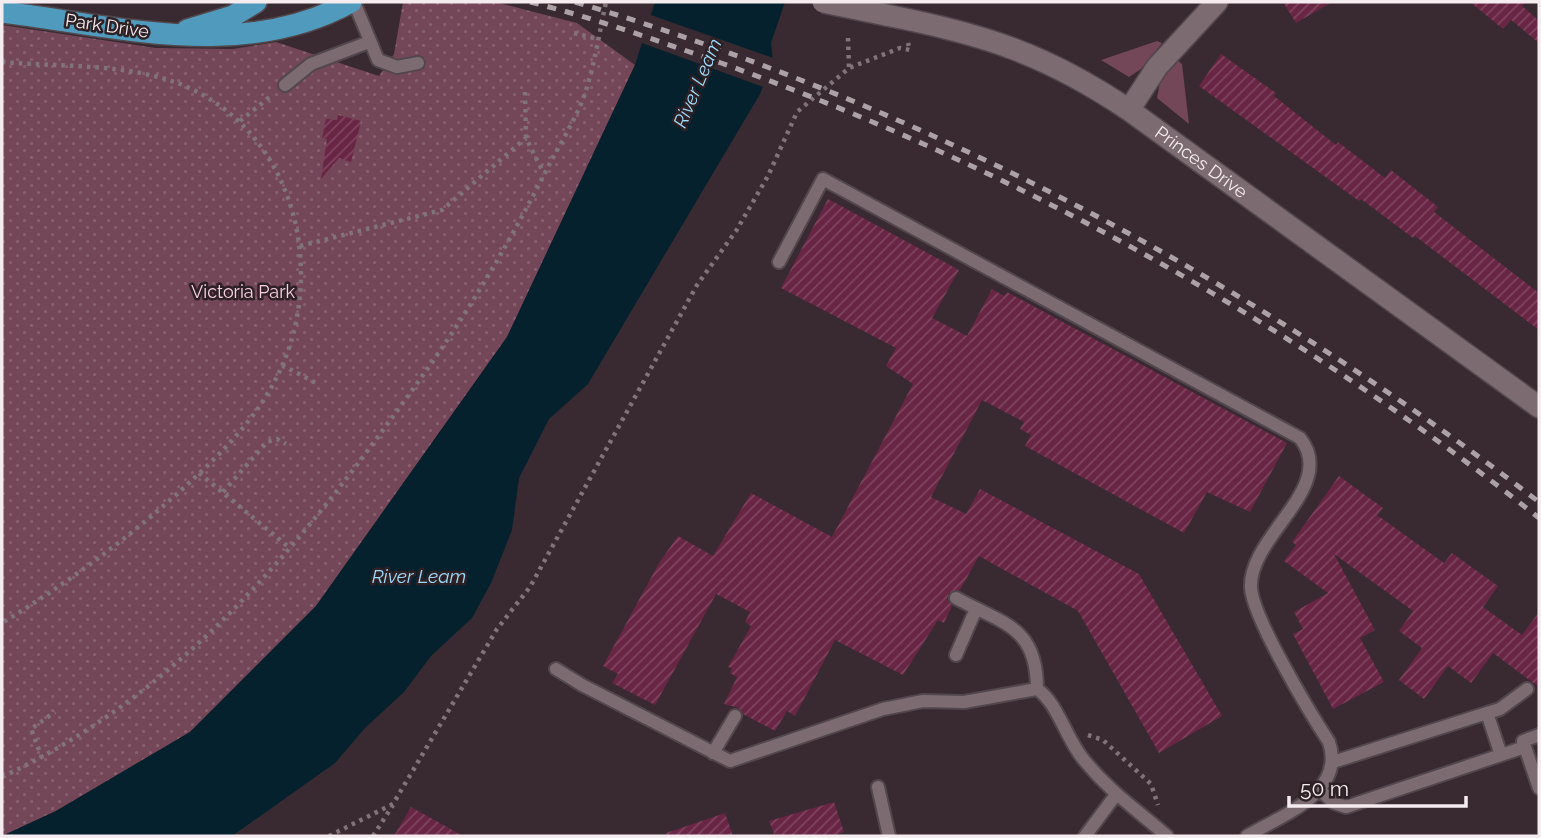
<svg xmlns="http://www.w3.org/2000/svg" width="1541" height="838" font-family="Raleway,sans-serif">
	<defs>
		<pattern id="park-dots" width="8" height="8" patternUnits="userSpaceOnUse" patternTransform="scale(1.75)"><rect width="8" height="8" fill="#734658"/><path d="M2 2h.1M6 6h.1" fill="none" stroke="#886170" stroke-width="1.8" stroke-linecap="round"/></pattern>
		<pattern id="building-hatch" width="6" height="6" patternUnits="userSpaceOnUse" patternTransform="scale(1.75)"><rect width="6" height="6" fill="#692544"/><path d="M-1 1l2-2M0 6l6-6M5 7l2-2" fill="none" stroke="#7f455f"/></pattern>
	</defs>
	<rect width="100%" height="100%" fill="#382a30"/>
	<path fill="#734658" d="M1157,41L1162,43L1141,69L1129,77L1101,60Z
		M1177,60L1182,64L1189,124L1157,98L1160,82Z"/>
	<path fill="url(#park-dots)" d="M403,2H495L577,23L635,65L507,337L316,606L190,732L56,811L2,836V25L156,48L233,49L276,42L379,76L394,54Z"/>
	<path fill="#05212e" d="M655,2H785L771,43L773,61L760,94L588,384L549,419L519,478L512,530L491,583L472,618L431,656L404,692L365,728L335,763L232,836H2L56,811L190,732L316,606L507,337L635,65Z"/>
	<path fill="#382a30" d="M648,14L776,59L766,88L639,42Z"/>
	<path fill="url(#building-hatch)" d="M1283,2H1332L1296,23Z
		M1470,2H1526L1522,6L1539,21V43L1511,20L1503,29Z
		M1221,54L1276,93L1274,96L1336,145L1338,142L1385,178L1391,170L1438,207L1434,212L1539,293V330L1415,236L1413,238L1361,199L1359,201L1199,86Z
		M338,115L361,121L351,162L339,158L321,179L327,139H322L326,119L337,120Z
		M828,199L959,270L932,318L967,336L992,289L1004,296L1007,292L1287,443L1250,512L1207,492L1184,533L1025,446L1031,435L1020,429L1024,422L982,400L931,497L966,514L980,489L1139,574L1222,716L1159,753L1078,611L979,556L960,590L949,593L947,599L952,606L944,623L938,620L903,675L835,640L795,716L787,711L775,731L743,714L739,708L724,704L737,677L730,673L732,668L728,667L751,626L745,622L750,612L716,594L655,705L612,683L618,674L603,666L659,563L678,536L713,556L751,493L832,537L913,384L886,366L896,348L781,288Z
		M1339,476L1383,508L1377,515L1444,563L1452,553L1498,586L1483,607L1522,635L1539,612V687L1493,653L1471,683L1448,666L1424,699L1399,680L1422,648L1399,631L1413,611L1334,554L1375,630L1360,638L1384,682L1333,709L1293,634L1303,629L1294,612L1328,593L1284,561L1296,545L1292,542Z
		M834,802L844,832L833,836H775L769,821Z
		M411,807L463,836H394Z
		M725,813L733,836H667L666,833Z"/>
	<g fill="none" stroke-linecap="round" stroke-linejoin="round">
		<g stroke="#52474c" stroke-width="16">
			<path id="service" d="M354,2L378,60L397,67L418,63
				M285,85L311,64L369,42
				M779,262L823,179L1300,438C1339,487 1248,536 1251,588C1253,618 1310,713 1329,742C1346,793 1282,815 1247,836
				M956,598C1003,624 1037,626 1037,689
				M956,655L976,609
				M556,669L582,685L730,761L883,709L923,701L964,702L1037,689C1058,703 1066,739 1084,760C1111,793 1136,809 1167,836
				M1487,713L1500,709L1527,689
				M1525,747L1539,788
				M713,753L735,716
				M1501,755L1525,747L1523,741L1539,735
				M878,787L889,836
				M1320,790L1334,803L1346,807L1501,755L1487,713L1333,762
				M1085,836L1115,796"/>
		</g>
		<g stroke="#52474c" stroke-width="24">
			<path id="minor" d="M1129,110L1157,67L1217,2"/>
		</g>
		<g stroke="#52474c" stroke-width="24">
			<g id="tertiary">
				<path id="s1" d="M886,15C983,34 1046,54 1129,110L1539,407"/>
			</g>
		</g>
		<g stroke="#52474c" stroke-width="24">
			<path id="trunk" d="M2,12C118,26 242,62 351,2
				M187,30L233,16L256,2"/>
		</g>
		<path stroke="#807479" stroke-width="4.5" stroke-dasharray="3.5 5" stroke-linecap="butt" d="M574,33L598,39
			M848,38L849,68
			M2,62C60,67 125,63 180,84C301,132 333,287 268,393C247,428 217,457 188,484C129,538 69,582 2,623
			M525,92L526,138L544,174
			M240,121L272,95
			M300,246L442,210L526,138
			M282,365L316,383
			M199,473L291,549
			M223,492L267,442L277,439L286,444
			M1088,735L1103,740L1151,784L1158,805
			M42,758L31,729L55,712
			M2,777C185,691 303,542 418,382C468,313 510,242 549,165C560,144 574,122 583,99C594,69 599,34 606,2
			M329,836L393,804L497,629L530,587L697,285L736,231L768,176L797,112L849,68L900,48L910,50L908,43
			M373,836L393,805"/>
		<use href="#service" stroke="#7c6c72" stroke-width="12"/>
		<use href="#minor" stroke="#7c6c72" stroke-width="21"/>
		<use href="#tertiary" stroke="#7c6c72" stroke-width="21"/>
		<use href="#trunk" stroke="#4f9abd" stroke-width="21"/>
		<path stroke="#aca1a5" stroke-width="5" stroke-dasharray="9 9" stroke-linecap="butt" d="M530,2C595,18 658,41 721,63C1016,168 1294,323 1539,518
			M575,2C929,108 1246,277 1539,502"/>
		<g stroke="#52474c" stroke-width="24" stroke-linecap="butt">
			<path id="tertiary-bridge" d="M823,2L886,15"/>
		</g>
		<use href="#tertiary-bridge" stroke="#7c6c72" stroke-width="21"/>
	</g>
	<g text-anchor="middle" stroke-width="5" stroke-linejoin="round" paint-order="stroke">
		<g font-size="18" fill="#f5ecef" stroke="#2e2126">
			<text transform="translate(107 26) rotate(8)" y="6">Park Drive</text>
			<text dy="6" stroke="none"><textPath href="#s1" startOffset="352">Princes Drive</textPath></text>
		</g>
		<g font-size="18" fill="#facfdf" stroke="#2e2126">
			<text x="243" y="298">Victoria Park</text>
		</g>
		<g font-size="19" font-style="italic" fill="#9cdcfd" stroke="#2e2126">
			<text transform="translate(697 83) rotate(-67)" y="7">River Leam</text>
			<text x="419" y="583">River Leam</text>
		</g>
	</g>
	<rect width="1541" height="838" fill="none" stroke="#f5ecef" stroke-width="7"/>
	<path d="M1289 796v10h177v-10" fill="none" stroke="#f5ecef" stroke-width="3.5"/>
	<text x="1300" y="796" font-size="21" fill="#f5ecef" stroke="#2e2126" stroke-width="5" paint-order="stroke">50 m</text>
</svg>
